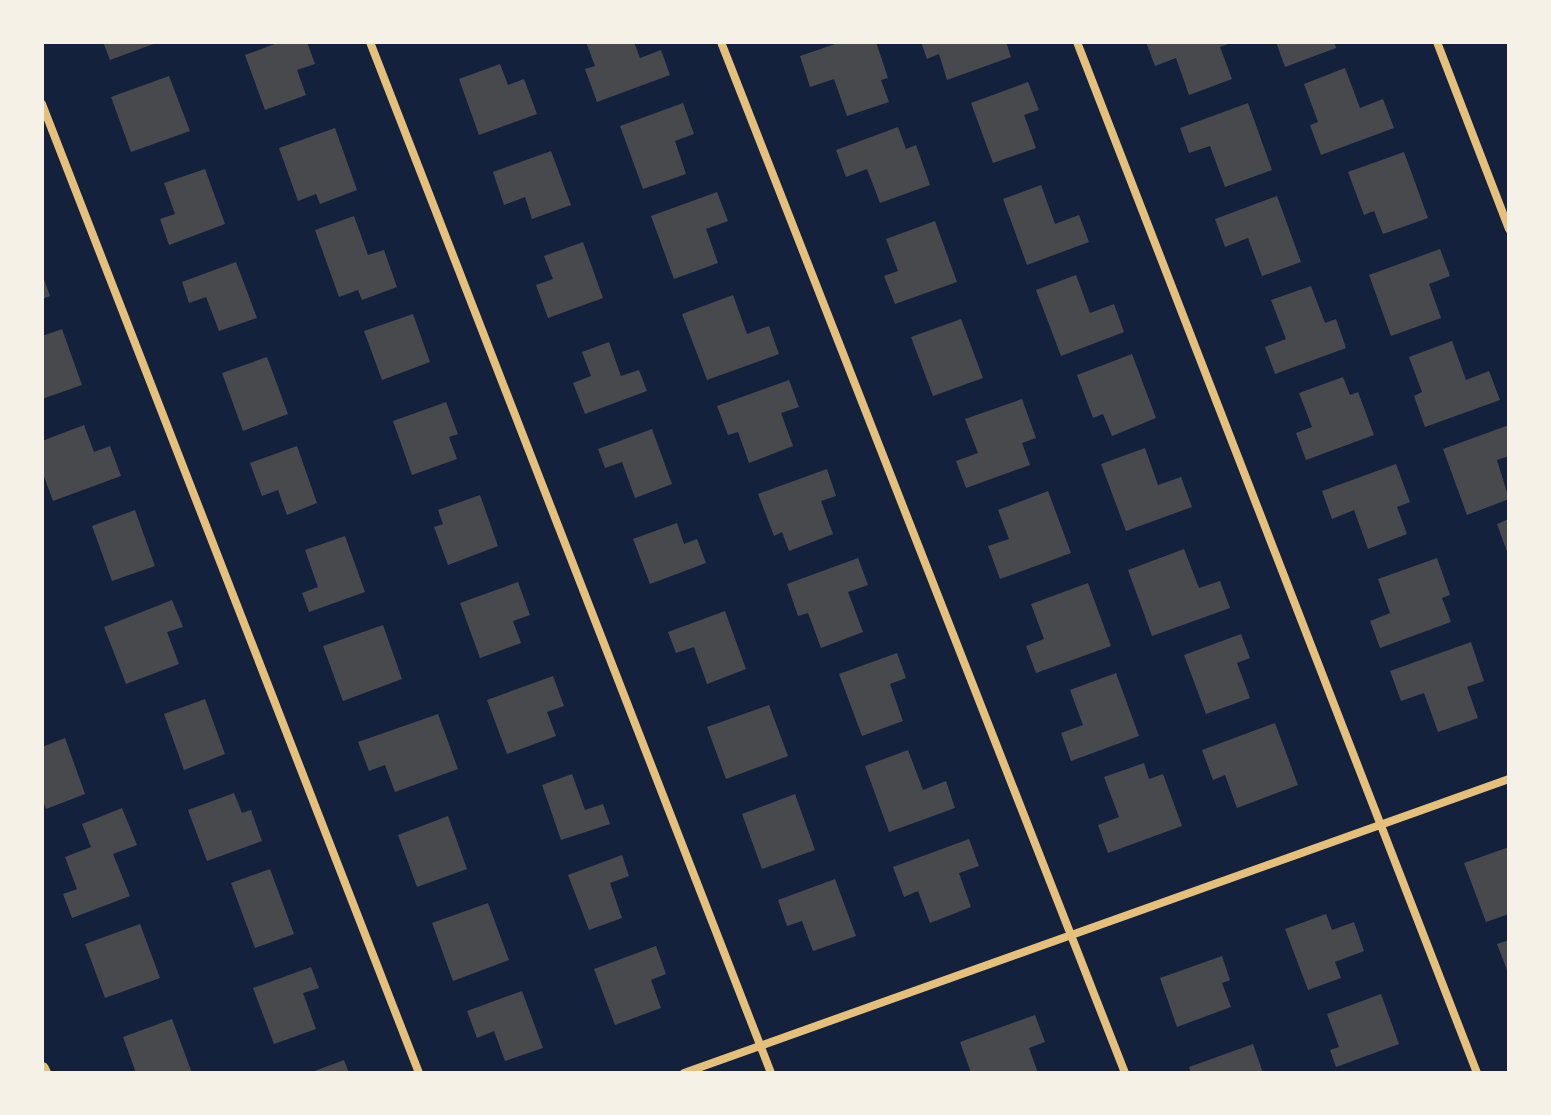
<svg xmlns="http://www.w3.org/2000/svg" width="1551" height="1115" font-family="Quicksand,sans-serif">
	<rect width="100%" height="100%" fill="#14213d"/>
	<path fill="#48494c" d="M103,42H159L110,60Z
		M280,42H307L315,64L297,70L306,95L265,110L245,55Z
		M586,42H634L640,58L661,50L670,75L597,102L585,69L595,66Z
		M841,42H876L888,78L881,80L889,102L847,116L834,79L810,87L800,56Z
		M921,42H1006L1011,57L947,80L939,54L927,59Z
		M1146,42H1234L1220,47L1232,79L1189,95L1176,58L1155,66Z
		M1276,42H1334L1336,48L1285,67Z
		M500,64L508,85L524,79L537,114L479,135L459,79Z
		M1345,68L1360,108L1383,99L1394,128L1321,155L1310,125L1318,122L1304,84Z
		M169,76L190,131L131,152L111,97Z
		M1028,82L1039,110L1024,115L1036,148L993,163L971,103Z
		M683,103L694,134L675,141L686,174L643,189L620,126Z
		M1248,103L1272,170L1225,187L1210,146L1189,153L1180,128Z
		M898,127L906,149L916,145L930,185L880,203L867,169L846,177L836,150Z
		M335,128L357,190L320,204L316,194L298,201L279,148Z
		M551,151L571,205L532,219L525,197L504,205L493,172Z
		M1404,152L1428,218L1383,234L1374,211L1364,215L1348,172Z
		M205,169L225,224L169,245L160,219L175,214L164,183Z
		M1041,185L1055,224L1079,215L1089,242L1027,265L1003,199Z
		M717,192L728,221L706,229L718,263L674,279L651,216Z
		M1277,196L1301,262L1262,276L1248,238L1225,247L1215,219Z
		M354,216L368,255L384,250L397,287L362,300L358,290L339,297L315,230Z
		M935,221L957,282L895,304L884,276L898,271L886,239Z
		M583,242L603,298L548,318L536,285L553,279L544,256Z
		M1440,249L1450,276L1429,284L1441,318L1391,336L1369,275Z
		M236,262L257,318L219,331L206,297L189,303L182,282Z
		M42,274L50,296L42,299Z
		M1076,275L1090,313L1114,304L1124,332L1061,356L1036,290Z
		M1311,286L1325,323L1336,319L1346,348L1275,374L1265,347L1286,339L1271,300Z
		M733,295L747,334L769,326L779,354L707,380L682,314Z
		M413,314L430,362L382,380L364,331Z
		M961,319L983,378L933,396L911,337Z
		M62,329L82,385L42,399V336Z
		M1452,341L1466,380L1489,371L1500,400L1425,427L1414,396L1422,392L1409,357Z
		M609,342L621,376L639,370L647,391L585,414L573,383L591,376L582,352Z
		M1132,354L1156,418L1112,436L1103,414L1093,418L1077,375Z
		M267,357L288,414L243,431L222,373Z
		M1343,377L1350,395L1358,392L1374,435L1306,460L1296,433L1312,427L1299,393Z
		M789,380L799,407L781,413L793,446L749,463L738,432L728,435L717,406Z
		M1022,399L1036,438L1022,443L1030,465L966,488L956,461L978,453L965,419Z
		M446,402L458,434L449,437L457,459L412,475L393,421Z
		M84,425L94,452L110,446L121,476L53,501L42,471V441Z
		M1509,425V456L1497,460L1509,499L1467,515L1443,449Z
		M652,429L672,484L635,498L622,462L605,468L598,449Z
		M297,446L317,503L287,515L278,490L262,496L250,463Z
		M1145,448L1158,485L1181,477L1192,507L1126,531L1101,464Z
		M1396,464L1410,502L1397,507L1407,534L1368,549L1354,510L1332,519L1322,491Z
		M827,469L836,496L821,501L833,534L789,551L782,532L774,536L758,494Z
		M1048,491L1071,553L1000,579L988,546L1009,539L998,510Z
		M480,495L498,546L448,565L434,527L443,524L438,510Z
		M135,510L155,566L112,581L92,526Z
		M1509,519V557L1497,524Z
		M677,523L684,544L697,539L706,563L650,584L633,539Z
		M345,536L365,592L309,612L302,593L318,587L305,550Z
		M1184,549L1199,588L1220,581L1230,608L1152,636L1128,570Z
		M858,558L868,585L848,592L863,632L821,648L808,613L798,616L787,584Z
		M1437,558L1450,595L1442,598L1451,622L1380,648L1370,621L1390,613L1378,579Z
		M518,582L530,615L513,621L521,643L480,658L460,603Z
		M1088,583L1111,646L1036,673L1026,646L1044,639L1031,604Z
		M172,600L183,627L167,632L179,664L126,684L104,627Z
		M725,611L746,669L707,684L694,647L676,653L668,632Z
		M383,625L402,679L343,701L323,646Z
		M1241,634L1250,658L1237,663L1250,698L1206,714L1184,655Z
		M1471,642L1484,681L1467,687L1478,718L1438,732L1424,693L1401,701L1390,671Z
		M897,653L906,678L890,684L903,721L862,736L839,674Z
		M1116,673L1139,736L1071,761L1061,733L1083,725L1070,690Z
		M553,676L564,706L547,712L556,736L507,754L487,700Z
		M205,699L225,754L184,770L164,714Z
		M769,705L788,756L726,779L707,727Z
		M438,714L458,769L395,792L385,765L369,771L358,742Z
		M1275,723L1298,785L1237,808L1225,775L1213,780L1202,750Z
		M65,738L85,794L46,809L42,799V747Z
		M908,750L923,790L946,781L955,808L889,832L865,766Z
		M1144,763L1149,779L1163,774L1182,826L1108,853L1098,825L1119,817L1104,777Z
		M572,774L585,810L603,804L610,824L561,840L542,785Z
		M234,793L242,813L251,810L262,841L207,861L188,810Z
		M795,794L815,850L762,869L742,814Z
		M122,808L137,845L113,854L130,896L72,918L63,894L77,889L65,857L91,847L82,824Z
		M448,816L467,869L417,887L398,835Z
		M969,839L979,866L959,873L971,907L930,923L918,891L904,897L893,867Z
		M1509,847V914L1486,922L1464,863Z
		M622,855L629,876L610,883L622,918L589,930L568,875Z
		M270,869L294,934L255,948L231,883Z
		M835,879L856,936L813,951L802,921L787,926L778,900Z
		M488,903L509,960L453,981L432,923Z
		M1326,914L1332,930L1354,922L1364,951L1335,962L1341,978L1308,990L1285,929Z
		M140,924L160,978L105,998L85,944Z
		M1509,940V975L1497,944Z
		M656,946L666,974L651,980L661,1008L615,1025L594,969Z
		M1222,956L1230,980L1222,983L1231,1007L1177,1027L1160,978Z
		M311,967L319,988L303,993L316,1029L274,1044L253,988Z
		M522,991L543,1048L505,1061L494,1031L477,1038L467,1011Z
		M1381,994L1399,1044L1336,1067L1330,1050L1339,1047L1327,1014Z
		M1035,1015L1045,1042L1029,1048L1038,1073H971L960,1042Z
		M172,1019L192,1073H136L123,1037Z
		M1253,1044L1263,1073H1191L1189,1067Z
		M344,1060L349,1073H309Z"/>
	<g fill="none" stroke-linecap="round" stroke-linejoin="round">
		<path stroke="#e5c07b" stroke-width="8" d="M370,42L771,1073
			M721,42L1125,1073
			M1077,42L1477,1073
			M1437,42L1509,229
			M42,104L419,1073
			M684,1073L1509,779"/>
		<path stroke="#e5c07b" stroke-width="14" d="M42,1069L44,1073"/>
	</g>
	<rect width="1551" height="1115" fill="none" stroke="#f6f1e7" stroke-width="88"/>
</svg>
